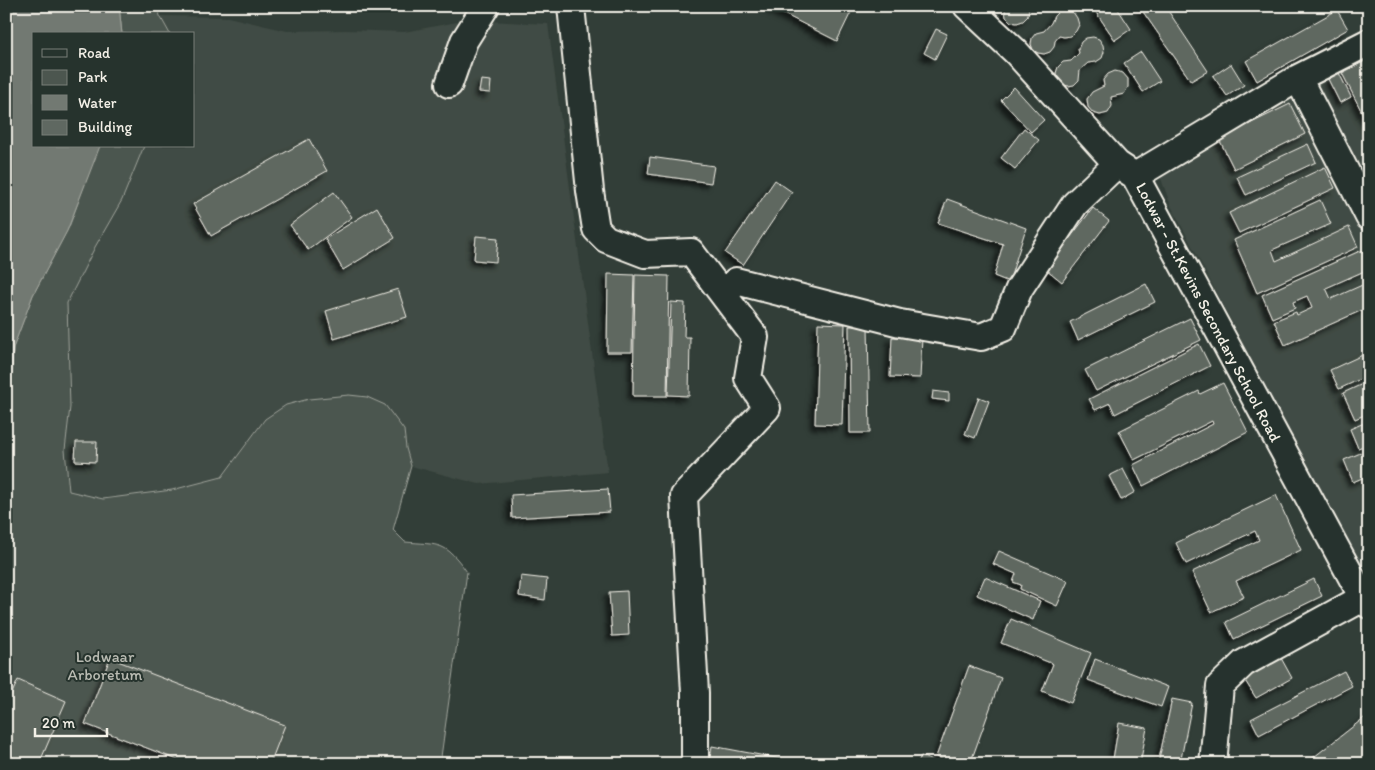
<svg xmlns="http://www.w3.org/2000/svg" width="1375" height="770" font-family="Itim,sans-serif">
	<defs>
		<filter id="shadow"><feDropShadow dx="-4.5" dy="4.5" stdDeviation="2.5" flood-color="#0009"/></filter>
	</defs>
	<rect width="100%" height="100%" fill="#323e38"/>
	<filter id="ink" filterUnits="userSpaceOnUse"><feTurbulence type="fractalNoise" baseFrequency=".02" numOctaves="2"/><feDisplacementMap in="SourceGraphic" scale="10" xChannelSelector="R" yChannelSelector="G"/><feConvolveMatrix kernelMatrix="1 2 1 2 8 2 1 2 1" color-interpolation-filters="sRGB"/></filter>
	<g filter="url(#ink)">
		<path fill="#404b44" d="M160,16L228,17L287,31L346,30L404,32L468,20L548,24L608,472L479,484L411,466L406,448L404,430L349,395L309,399L286,405L265,419L222,477L172,490L103,499L69,491L65,450L70,407L67,303L144,146H194V34H170Z
			M1369,51V193L1312,80Z
			M1296,90L1369,234V574L1349,546L1171,206L1160,176Z"/>
		<path fill="#4c564f" stroke="#a0a49c" d="M119,6H158L160,16L170,34H122Z
			M99,146H144L122,200L95,247L67,303L70,407L65,450L69,491L103,499L172,490L222,477L265,419L286,405L309,399L349,395L367,397L385,405L404,430L406,448L411,466L393,530L405,542C440,545 445,541 467,572L440,764H6V419L11,385L13,348L33,295L69,227Z"/>
		<path fill="#727972" stroke="#a6a9a1" d="M6,6H119L122,34H34V146H100L67,231L33,295L13,348L11,385L6,419Z"/>
		<path fill="#5f6861" stroke="#f4f1e8" filter="url(#shadow)" d="M768,6H854L837,41Z
			M1006,6H1028L1029,11L1027,17L1023,21L1017,23L1011,22L1006,17L1005,11Z
			M1102,6H1116L1131,29L1115,40L1095,11Z
			M1139,6H1165L1208,71L1191,81Z
			M1066,10L1073,12L1077,18L1079,25L1076,31L1071,36L1064,37L1059,36L1055,41L1054,47L1050,52L1044,54L1038,53L1033,50L1031,44L1032,38L1036,33L1044,31L1051,23L1054,16L1059,11Z
			M1337,10L1348,29L1257,81L1246,61Z
			M936,29L947,34L935,59L924,53Z
			M1093,37L1099,39L1103,45L1104,52L1102,58L1096,62L1088,63L1080,70L1079,80L1074,85L1068,86L1061,84L1057,79L1056,73L1058,67L1063,62L1071,61L1079,53L1078,49L1081,42L1086,38Z
			M1141,52L1160,81L1143,92L1124,63Z
			M1369,59V126L1342,73Z
			M1231,64L1244,85L1227,96L1213,76Z
			M1115,71L1123,73L1128,79V87L1124,94L1111,97L1112,106L1108,113L1100,115L1093,113L1088,107L1087,99L1092,92L1104,86L1103,80L1108,74Z
			M1339,73L1351,97L1340,103L1328,79Z
			M481,80L491,81L490,93L479,92Z
			M1014,87L1044,120L1031,132L1001,100Z
			M1290,104L1305,134L1234,169L1219,139Z
			M1024,128L1039,140L1015,169L1001,158Z
			M309,139L327,171L211,236L193,204Z
			M1308,144L1316,162L1246,195L1237,177Z
			M650,157L714,166L711,183L648,174Z
			M1325,167L1335,188L1239,233L1229,213Z
			M775,180L792,192L743,265L725,253Z
			M334,192L352,217L308,250L290,225Z
			M947,199L1026,228L1009,282L994,276L1003,244L938,223Z
			M1320,200L1331,224L1272,250L1276,261L1349,227L1358,247L1257,293L1234,240Z
			M377,207L395,238L343,270L325,239Z
			M1093,208L1109,221L1062,282L1046,269Z
			M476,236L498,238L496,262L474,260Z
			M1362,250L1369,265V269L1326,288L1331,299L1369,282V307L1285,345L1274,321L1296,312L1297,315L1312,308L1307,296L1293,302L1295,308L1272,318L1262,295Z
			M608,274L634,275L632,352H607Z
			M635,275L669,276L667,396H633Z
			M1146,284L1155,302L1078,340L1070,322Z
			M398,289L407,317L334,339L326,311Z
			M671,302L685,303L684,337H690L689,396L668,395Z
			M1190,318L1201,340L1096,391L1085,370Z
			M818,323L845,324L842,425L815,424Z
			M849,326H868L870,433H850Z
			M892,337L922,338L920,378L890,377Z
			M1199,344L1210,366L1115,414L1110,403L1095,410L1089,399Z
			M1369,352V375L1339,389L1330,370Z
			M1369,381V413L1355,419L1343,393Z
			M1223,383L1248,432L1143,486L1133,465L1213,424L1212,421L1134,460L1119,431L1199,391L1200,394Z
			M933,391L949,393V401L932,399Z
			M979,397L989,401L975,438L965,434Z
			M1369,421V444L1358,448L1350,429Z
			M76,442H97L96,462L75,461Z
			M1363,452L1369,466V475L1353,482L1344,460Z
			M1123,469L1135,492L1121,500L1109,476Z
			M608,489L610,512L512,518L511,495Z
			M1276,495L1301,550L1236,581L1244,597L1211,612L1192,572L1259,540L1255,531L1186,564L1176,543Z
			M999,551L1068,581L1057,606L1020,589L1021,585L1013,582L1016,574L993,564Z
			M521,576L547,579L545,600L519,596Z
			M985,577L1040,601L1033,620L977,595Z
			M1314,579L1322,596L1234,639L1226,622Z
			M627,591L629,635L612,636L609,592Z
			M1011,619L1091,653L1071,703L1042,691L1053,664L1001,643Z
			M110,658L285,725L270,764H188L85,724Z
			M1281,658L1292,678L1256,698L1244,679Z
			M1095,659L1168,687L1161,707L1088,680Z
			M969,666L1001,678L970,764H954L936,757Z
			M1344,671L1352,686L1259,735L1251,719Z
			M18,680L66,701L39,764H6V706Z
			M1172,699L1192,703L1180,764H1158Z
			M1369,714V764H1305Z
			M1119,723L1147,728L1140,764L1113,759Z
			M712,746L808,764H709Z
			M921,756L940,764H917Z"/>
		<g fill="none" stroke-linecap="round" stroke-linejoin="round">
			<g stroke="#f4f1e8" stroke-width="30">
				<path id="minor" d="M571,6L590,191L596,229L606,239L645,254L691,252L755,337L748,378L767,408L684,496L695,693V764
					M967,6L1016,52L1117,164L1135,176L1363,598L1369,605
					M1298,78L1369,217
					M449,84L464,41L486,6
					M1135,176L1298,78L1369,42
					M736,281L900,323L981,337L1003,328L1019,289L1075,204L1117,164
					M1213,764L1220,686L1244,663L1363,598"/>
			</g>
			<use href="#minor" stroke="#26332d" stroke-width="26"/>
		</g>
	</g>
	<g text-anchor="middle" stroke-width="4" stroke-linejoin="round" paint-order="stroke">
		<g font-size="16" fill="#f4f1e8" stroke="#26332d">
			<text transform="translate(1209 312) rotate(62)" y="6">Lodwar - St.Kevins Secondary School Road</text>
		</g>
		<g font-size="16" fill="#b9bbb2" stroke="#26332d">
			<text x="105" y="662">Lodwaar<tspan x="105" dy="18">Arboretum</tspan></text>
		</g>
	</g>
	<rect width="1375" height="770" fill="none" stroke="#26332d" stroke-width="25"/>
	<rect x="12" y="12" width="1350" height="745" fill="none" stroke="#f4f1e8" stroke-width="2" filter="url(#ink)"/>
	<rect x="32" y="32" width="162" height="115" fill="#26332d" stroke="#787f78"/>
	<rect x="42" y="49" width="25" height="8" fill="#26332d" stroke="#787f78"/>
	<text x="78" y="58" font-size="15" fill="#f4f1e8">Road</text>
	<rect x="42" y="70" width="25" height="15" fill="#4c564f" stroke="#787f78"/>
	<text x="78" y="82" font-size="15" fill="#f4f1e8">Park</text>
	<rect x="42" y="95" width="25" height="15" fill="#727972" stroke="#787f78"/>
	<text x="78" y="108" font-size="15" fill="#f4f1e8">Water</text>
	<rect x="42" y="120" width="25" height="15" fill="#5f6861" stroke="#787f78"/>
	<text x="78" y="132" font-size="15" fill="#f4f1e8">Building</text>
	<path d="M35 728v8h72v-8" fill="none" stroke="#f4f1e8" stroke-width="2.5"/>
	<text x="42" y="728" font-size="15" fill="#f4f1e8" stroke="#26332d" stroke-width="4" paint-order="stroke">20 m</text>
</svg>
